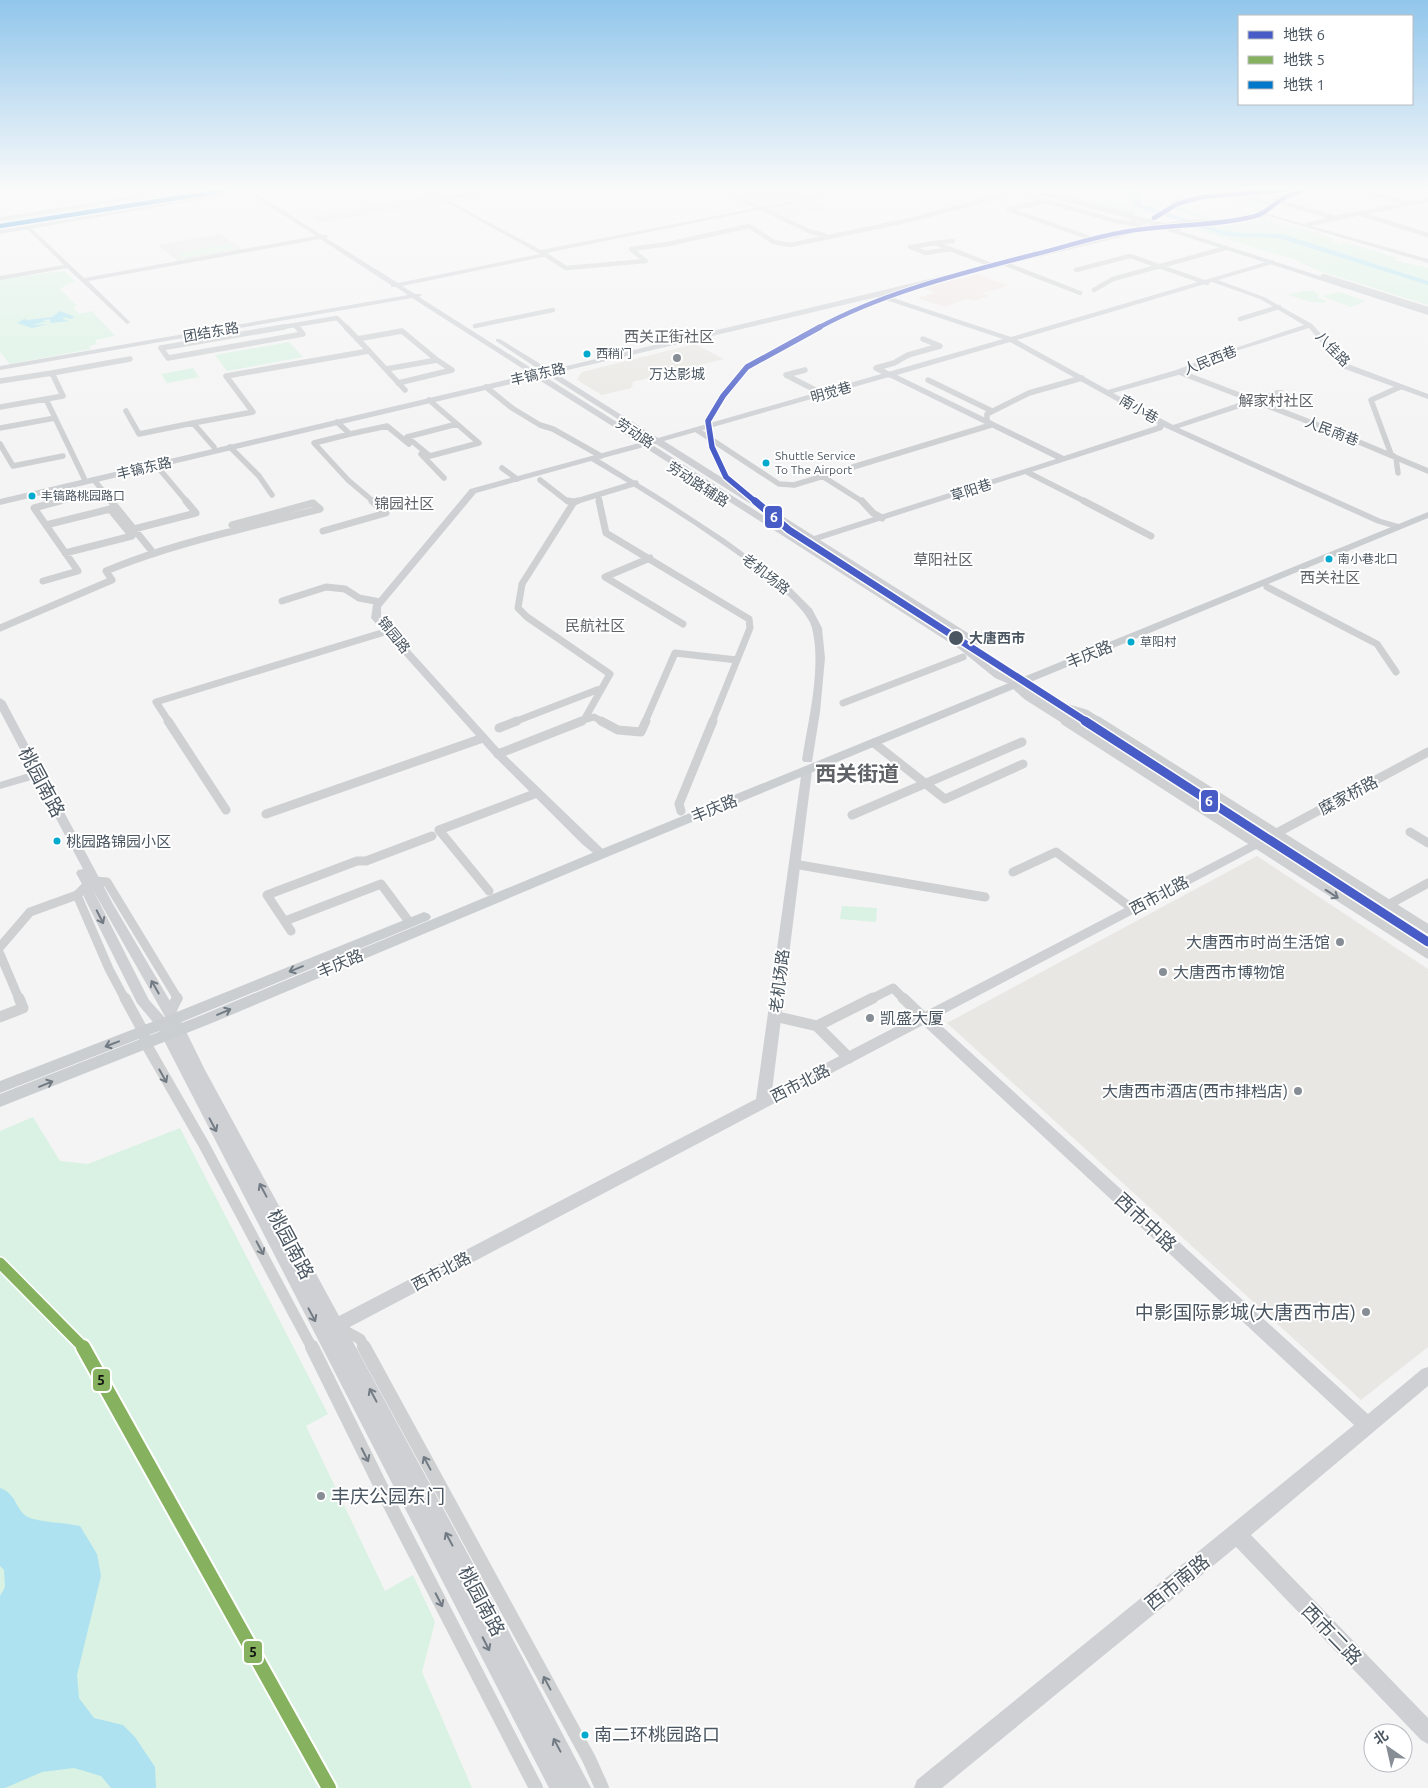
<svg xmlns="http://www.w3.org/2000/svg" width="1428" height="1788" font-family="Ubuntu,'Noto Sans SC',sans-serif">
	<rect width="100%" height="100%" fill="#f4f4f4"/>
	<path fill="#e8e7e3" d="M695,344L724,359L632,382L633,384L631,388L602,395L577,380L582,372Z
		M1257,856L1428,969V1347L1361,1400L947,1023Z"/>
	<path fill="#e6e5e6" d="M720,190H817L825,193L760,206Z
		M430,195L441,202L318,223L308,217Z
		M814,199L825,203L820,205L830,209L789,218L765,208Z
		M220,234L243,250L179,262L158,245Z"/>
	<path fill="#f1e7e6" d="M978,274L1009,286L982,293L989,296L974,301L966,299L945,307L917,298L935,293L924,288Z"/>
	<path fill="#d9f2e3" d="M191,190H241L0,229V220Z
		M1034,190H1121L1136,195L1130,201L1129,205L1148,212L1137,216Z
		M1133,190H1172L1169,192L1179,195L1168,197L1159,208L1142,203L1146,193Z
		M1213,195L1246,197L1267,205L1268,208L1260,213L1252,209L1255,208L1225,199L1217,200L1209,198Z
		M1199,198L1207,200L1180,207L1221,220L1250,213L1255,215C1228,222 1201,223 1174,210V204Z
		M1266,218L1277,221L1272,223L1281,225L1287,224L1335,239L1330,240L1340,244L1345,242L1397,258L1393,260L1428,268V305L1314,269L1296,260L1193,229V226L1204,223L1230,225Z
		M225,244L232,245L236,249L183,258L179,254Z
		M64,271L76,282L68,284L60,289L77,306L73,307L79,314L92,311L115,336L95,340L97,344L89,346L91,349L10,364L0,352V279Z
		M1303,291H1314L1319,295L1317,297L1327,301L1325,303L1311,302L1288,295Z
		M1339,292L1366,301L1351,307L1322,296Z
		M289,342L303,357L227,371L215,355Z
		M193,368L199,377L167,383L161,374Z
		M842,906L877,908L876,922L840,919Z
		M33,1117L60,1161L88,1164L180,1128L328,1414L306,1426L385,1591L413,1575L435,1622L422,1672L472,1788H0V1131Z"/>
	<path fill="#aee2f0" d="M1122,190H1131L1144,194L1141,199V204L1219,230L1241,233L1282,234L1428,281V285L1278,238L1227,236L1134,206L1131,201L1136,195Z
		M60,311L75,317L70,319L64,317L63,319L69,321L51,323L49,319L42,321H48L31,325L48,324L32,328L17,323L24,319L28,320L52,317Z
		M0,1488C18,1494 15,1512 30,1518C41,1522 66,1523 80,1526L97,1554L101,1576L77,1675L79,1698L94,1718L123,1725L135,1737L155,1767L156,1788H111L101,1776L74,1768L42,1772L5,1788H0V1596L5,1587L4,1570L0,1566Z"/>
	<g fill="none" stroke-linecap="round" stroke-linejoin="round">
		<path stroke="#d2d4d7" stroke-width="7" stroke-dasharray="7 3" stroke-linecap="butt" d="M1259,216L1264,214
			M1130,218L1173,229"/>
		<path stroke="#ced0d2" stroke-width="4.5" d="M1028,190L1132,215
			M1357,190L1404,202
			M0,191L7,190
			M1027,196L1116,221L1140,225
			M1273,198L1306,190
			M442,199L495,190
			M1273,200L1336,218L1307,225
			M1048,201L1008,209L1090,238
			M761,208L811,232L824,235
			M1361,214L1428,235
			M1336,218L1428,200
			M953,241L935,243L989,264
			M935,243L910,247L926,253L950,249
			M546,255L566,268L646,261L631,249L668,244L749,226L774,242L790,245L910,220L1022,190
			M1003,263L1080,293
			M1076,270L1130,256L1207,283
			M1323,276L1428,309
			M1094,290L1113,279L1226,248
			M1240,319L1279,307
			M295,325L298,328
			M295,325L337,318L347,328
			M475,326L553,310
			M277,328L295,325"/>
		<path stroke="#ced0d2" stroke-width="5.5" d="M284,327L161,348L168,358L303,334L297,327
			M346,327L369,351
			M357,339L402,331L437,360L386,369
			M805,370L786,375L823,394
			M1179,372L1328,429L1428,471
			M52,373L130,359
			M890,375L876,368L894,363L908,355L940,346L923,339
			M928,380L992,411
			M0,381L52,373L63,396L46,399L84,478
			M398,383L452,370L437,360
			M486,387L512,408L540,425L553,429L601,456
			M429,400L457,424
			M0,407L46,399
			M126,411L139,434L193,423L214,447
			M337,422L350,434L387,426L409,444
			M193,423L253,412L226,376L369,351L405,390
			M457,424L479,443L430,456L407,437Z
			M0,428L55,418
			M697,430L779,484L794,485L991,425L987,420V414L1029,393L1082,378
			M350,434L314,443L348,480L374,502
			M0,444L13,466L63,456
			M230,447L259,476L272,495
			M421,454L444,478
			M156,465L187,502
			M502,468L517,479
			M1027,472L1086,502
			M1398,473L1396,458L1391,454L1371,400L1400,387
			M822,476L863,502
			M94,480L112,502
			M540,480L567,501L574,502
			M598,495L600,502
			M56,502L69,499L61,488
			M574,502L636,483"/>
		<path stroke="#ced0d2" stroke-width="7" d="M111,501L151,550
			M568,501L574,502
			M577,501L574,502L522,584L518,608L527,617L610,674L584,720L579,722
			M599,501L606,533L749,619L750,628L712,722
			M862,501L873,513L882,518
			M1084,501L1151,536
			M313,503L320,509L237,530L232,525Z
			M46,525L110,509L132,536L65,553
			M134,529L196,513L186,501
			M323,531L386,513L372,501
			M650,558L605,577L683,624
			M43,581L78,571L34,508L60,501
			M1267,587L1377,644L1396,672
			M282,601L326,587L345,589L359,598L380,602
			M0,628L112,580L106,571C149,553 192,541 237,530
			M1014,685L1026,696L1067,722
			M843,703L963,657
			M1066,707L1086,713L1100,722
			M584,720L594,717L603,722
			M169,722L156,702L388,631
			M514,722L602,688
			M645,722L675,653L737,660"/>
		<path stroke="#ced0d2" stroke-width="9" d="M168,721L226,810
			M601,721L618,730L641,732L646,721
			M1065,721L1428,954
			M1098,721L1428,929
			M499,728L517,721
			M874,743L945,799L1023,764
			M498,754L582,721
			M681,811L679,804L713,721
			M266,814L483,738
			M852,815L1022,742
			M1410,832L1428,843
			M1273,835L1428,752
			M794,864L985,897
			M1013,872L1056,852L1133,909
			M95,881L107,882L178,999
			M88,884L77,895L109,969L125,999
			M489,891L439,830L537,793
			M1386,906L1428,883
			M285,921L381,884L410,923
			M291,931L267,895L357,861H366L432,836
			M0,947L30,912L77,895
			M0,954L19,999
			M871,999L893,988L904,999"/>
		<path stroke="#ced0d2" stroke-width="11" d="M125,998L143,1031L146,1044L204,1145L312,1348
			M903,998L925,1019
			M170,1013L177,998
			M774,1016L817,1026L849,1058
			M0,1017L23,1008L19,998
			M817,1026L873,998
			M338,1327L360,1339L365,1348"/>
		<path stroke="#ced0d2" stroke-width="14" d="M312,1347L390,1505L536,1788
			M364,1347L589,1759L602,1788"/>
		<path fill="#ced0d4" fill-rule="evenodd" d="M247,190H251L322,235H328L326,238L398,283L540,254L423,190H428L541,250L756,208L715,190H721L762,207L848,190H857L546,253L548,256L402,286L415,294H421L422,295L419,297L539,373L543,372L496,341V339H500L550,370L1151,226L1153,229L884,295L1011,337L1273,260L1275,263L1218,280L1264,297L1312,324L1348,364L1428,394V399L1342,368L1309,328L1239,350L1182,374L1113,393L1173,425L1277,390H1283V394L1179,428L1381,519L1402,525L1403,527L1399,530L1376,523L1164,427L1162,430L820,540L979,640L980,642L976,645L1039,686L1040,688L1038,690L1428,938V948L1264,845L934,1019L1368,1414L1422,1369L1428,1367V1386L1251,1535L1428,1718V1744L1421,1740L1236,1547L942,1788H914L917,1780L1354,1425L923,1025L346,1329L477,1571L591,1788H549L157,1027L137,1003L81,891L82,884L76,873L78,870L83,869L35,779L0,789V782L32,772L0,711V698L5,701L113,904L177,1013L205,1070L339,1316L756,1099L802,769H810L812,771L772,1091L1256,840L1021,689L995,678L958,648L644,447L599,459L661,497L725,539L790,587L812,609L822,628L825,658L820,712L812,762H804L802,760C808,720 822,668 812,628C802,586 634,486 591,461L476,493L381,607V618L502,752L608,854L602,858L598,857L582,844L494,756L371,618L373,605L470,489L639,443L536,378L0,505V499L531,374L412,298L0,370V366L408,295L396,287H391V285L320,239L88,281L129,321L130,322L127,324L67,268L0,280V276L64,265L26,228L28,225L84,278L316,236L247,192ZM1212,282L1260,299L1304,325L1235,348L1176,370L1108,390L1017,340ZM877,297L1003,339L658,438L555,373ZM1010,342L1158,424L1156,426L1064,456L897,375ZM548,375L651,440L650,443L544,376ZM889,377L1056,459L814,536L664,441ZM651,444H656L806,539L805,542ZM807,543H812L962,638L960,640ZM974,652L1019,682L994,669ZM93,890L101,904L167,1020L149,1000Z
			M1187,190H1195L1209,194L1206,196Z
			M1255,190H1263L1274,193L1271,195Z
			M1265,213L1428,259V263L1265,215Z"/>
		<path fill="#caced1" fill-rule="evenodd" d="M176,190H187L0,221V217Z
			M247,190H258L0,234V230Z
			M1019,190H1027L1148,219L1165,211L1170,203L1175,199L1196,196V198L1177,203L1170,213L1154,221L1164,223L1194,219L1229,220L1261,215V217L1229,224L1194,223L1174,226L1181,228L1180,231L1428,311V315L1168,231L1169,228L1149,223L1143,224V222Z
			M1280,190H1293L1255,196L1273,204L1271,207C1253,200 1237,194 1217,195C1211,195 1203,198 1198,195L1218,191L1249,195Z
			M1428,512V518L607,857L212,1023L0,1107V1094L202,1015L597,851Z
			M424,912L429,914L431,917L429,920L167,1028L0,1093V1081L157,1020Z"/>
		<g stroke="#fff" stroke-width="6">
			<path id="metro-1-far3" d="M1154,218L1177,204L1202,197L1284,190
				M818,328C884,292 963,273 1036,254C1065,247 1094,237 1124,232C1166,224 1210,227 1252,217C1266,214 1272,205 1284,198C1290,194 1298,192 1305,190"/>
		</g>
		<g stroke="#fff" stroke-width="8">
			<path id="metro-1-far2" d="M756,502L726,477L712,447L708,421L723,396L747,367L820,327"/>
		</g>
		<g stroke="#fff" stroke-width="10">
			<path id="metro-1-far1" d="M755,501L789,530L1087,722"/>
		</g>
		<g stroke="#fff" stroke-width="12">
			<path id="metro-1" d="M1085,721L1428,942"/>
		</g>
		<g stroke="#fff" stroke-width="14">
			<path id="metro-2-far1" d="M0,1263L84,1348"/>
		</g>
		<g stroke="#fff" stroke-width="18">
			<path id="metro-2" d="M83,1347L329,1788"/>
		</g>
		<g stroke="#fff" stroke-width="6">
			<path id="metro-3" d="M0,226L228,190"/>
		</g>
		<use href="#metro-1-far3" stroke="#485cc7" stroke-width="4.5"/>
		<use href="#metro-1-far2" stroke="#485cc7" stroke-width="5.5"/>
		<use href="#metro-1-far1" stroke="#485cc7" stroke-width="7"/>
		<use href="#metro-1" stroke="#485cc7" stroke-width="9"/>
		<use href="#metro-2-far1" stroke="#86b260" stroke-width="11"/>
		<use href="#metro-2" stroke="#86b260" stroke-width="14"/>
		<use href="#metro-3" stroke="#0077c8" stroke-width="4.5"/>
	</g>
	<defs><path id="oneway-shaft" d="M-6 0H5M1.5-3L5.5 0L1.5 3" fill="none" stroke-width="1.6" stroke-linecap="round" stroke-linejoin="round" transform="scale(1.25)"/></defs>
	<g stroke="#727b83">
		<use href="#oneway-shaft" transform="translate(1332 894) rotate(33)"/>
		<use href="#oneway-shaft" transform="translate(163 1076) rotate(61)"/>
		<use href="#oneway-shaft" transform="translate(260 1248) rotate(62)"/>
		<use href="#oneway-shaft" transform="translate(365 1455) rotate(63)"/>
		<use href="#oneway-shaft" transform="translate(427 1463) rotate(-118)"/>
		<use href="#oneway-shaft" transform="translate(439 1600) rotate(63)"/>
		<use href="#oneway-shaft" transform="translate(547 1683) rotate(-118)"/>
	</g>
	<g stroke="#727b84">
		<use href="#oneway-shaft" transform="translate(100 917) rotate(63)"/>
		<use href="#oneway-shaft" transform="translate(155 987) rotate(-120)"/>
		<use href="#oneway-shaft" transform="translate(213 1125) rotate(62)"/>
		<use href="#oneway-shaft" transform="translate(263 1190) rotate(-118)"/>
		<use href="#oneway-shaft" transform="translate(312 1315) rotate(62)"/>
		<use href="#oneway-shaft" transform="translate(373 1395) rotate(-118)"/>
		<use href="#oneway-shaft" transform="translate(449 1539) rotate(-118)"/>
		<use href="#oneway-shaft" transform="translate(486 1644) rotate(63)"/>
		<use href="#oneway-shaft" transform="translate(557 1745) rotate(-118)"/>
	</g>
	<g stroke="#707a83">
		<use href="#oneway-shaft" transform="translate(296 969) rotate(158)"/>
		<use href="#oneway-shaft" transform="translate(224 1012) rotate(-23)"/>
		<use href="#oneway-shaft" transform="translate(112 1044) rotate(159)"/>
		<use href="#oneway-shaft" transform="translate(46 1084) rotate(-22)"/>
	</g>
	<linearGradient id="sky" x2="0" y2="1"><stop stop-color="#91c6eb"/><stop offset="0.43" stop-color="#fafafa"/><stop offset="1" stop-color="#fafafa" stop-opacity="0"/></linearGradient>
	<rect width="1428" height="440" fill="url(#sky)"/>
	<g fill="#00a9ce" stroke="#fff" stroke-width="2">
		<circle cx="587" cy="354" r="4.5"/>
		<circle cx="766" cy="463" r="4.5"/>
		<circle cx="32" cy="496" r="4.5"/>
		<circle cx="1329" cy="559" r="4.5"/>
		<circle cx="1131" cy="642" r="4.5"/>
		<circle cx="57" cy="841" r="4.5"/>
		<circle cx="585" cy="1735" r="4.5"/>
	</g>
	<g fill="#868d94" stroke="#fff" stroke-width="2">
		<circle cx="677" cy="358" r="5"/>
		<circle cx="1340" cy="942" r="5"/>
		<circle cx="1163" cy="972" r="5"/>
		<circle cx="870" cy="1018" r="5"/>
		<circle cx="1298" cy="1091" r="5"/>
		<circle cx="1366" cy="1312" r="5"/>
		<circle cx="321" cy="1496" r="5"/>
	</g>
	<circle fill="#4a5661" stroke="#fff" stroke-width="2" cx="956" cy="638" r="8"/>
	<g text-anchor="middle" stroke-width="4" stroke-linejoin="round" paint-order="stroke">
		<g font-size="12" fill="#4a5661" stroke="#fff" text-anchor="start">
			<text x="596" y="358">西稍门</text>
			<text x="775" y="460">Shuttle Service<tspan x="775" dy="14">To The Airport</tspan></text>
			<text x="41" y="500">丰镐路桃园路口</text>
			<text x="1338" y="563">南小巷北口</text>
			<text x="1140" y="646">草阳村</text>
		</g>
		<g font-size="14" fill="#4a5661" stroke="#fff">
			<text transform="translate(211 332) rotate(-10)" y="5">团结东路</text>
			<text transform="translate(1333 349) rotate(46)" y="5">八佳路</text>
			<text transform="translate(1210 360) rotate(-21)" y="5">人民西巷</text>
			<text transform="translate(538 374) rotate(-13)" y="5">丰镐东路</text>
			<text transform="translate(831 392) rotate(-16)" y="5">明觉巷</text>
			<text transform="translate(1139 409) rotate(30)" y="5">南小巷</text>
			<text transform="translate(1332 431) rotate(21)" y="5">人民南巷</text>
			<text transform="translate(635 433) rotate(33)" y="5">劳动路</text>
			<text transform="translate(144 468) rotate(-13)" y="5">丰镐东路</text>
			<text transform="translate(698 484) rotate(33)" y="5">劳动路辅路</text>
			<text transform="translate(971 490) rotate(-18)" y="5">草阳巷</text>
			<text transform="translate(766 574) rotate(38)" y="5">老机场路</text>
			<text transform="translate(394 635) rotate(51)" y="5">锦园路</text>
		</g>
		<g font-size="14" fill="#4a5661" stroke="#fff">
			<text x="677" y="379">万达影城</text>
		</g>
		<g font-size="14" font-weight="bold" fill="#4a5661" stroke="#fff" text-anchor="start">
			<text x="969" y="643">大唐西市</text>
		</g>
		<g font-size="15" fill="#5f6368" stroke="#fff">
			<text x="669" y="342">西关正街社区</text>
			<text x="1276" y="406">解家村社区</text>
			<text x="404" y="509">锦园社区</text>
			<text x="943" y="565">草阳社区</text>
			<text x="1330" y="583">西关社区</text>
			<text x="595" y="631">民航社区</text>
		</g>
		<g font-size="15" fill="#4a5661" stroke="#fff" text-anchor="start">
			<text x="66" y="847">桃园路锦园小区</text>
		</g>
		<g font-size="16" fill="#4a5661" stroke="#fff">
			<text transform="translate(1089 654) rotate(-22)" y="6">丰庆路</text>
			<text transform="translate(1348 795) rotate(-28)" y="6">糜家桥路</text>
			<text transform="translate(714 808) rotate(-22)" y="6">丰庆路</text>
			<text transform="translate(1159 895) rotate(-28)" y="6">西市北路</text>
			<text transform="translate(340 963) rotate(-23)" y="6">丰庆路</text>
			<text transform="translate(779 981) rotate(-83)" y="6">老机场路</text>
			<text transform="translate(800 1083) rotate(-27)" y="6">西市北路</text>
			<text transform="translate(441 1271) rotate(-28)" y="6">西市北路</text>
		</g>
		<g font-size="16" fill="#4a5661" stroke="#fff" text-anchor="end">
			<text x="1330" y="948">大唐西市时尚生活馆</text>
			<text x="1173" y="978" text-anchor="start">大唐西市博物馆</text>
			<text x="880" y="1024" text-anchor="start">凯盛大厦</text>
			<text x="1288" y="1097">大唐西市酒店(西市排档店)</text>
		</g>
		<g font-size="18" fill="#4a5661" stroke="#fff" text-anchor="start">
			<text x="594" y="1741">南二环桃园路口</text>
		</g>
		<g font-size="19" fill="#4a5661" stroke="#fff">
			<text transform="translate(42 782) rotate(62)" y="7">桃园南路</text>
			<text transform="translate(1146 1222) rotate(43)" y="7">西市中路</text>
			<text transform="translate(291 1244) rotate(62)" y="7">桃园南路</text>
			<text transform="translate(1177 1582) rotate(-39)" y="7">西市南路</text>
			<text transform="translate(482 1601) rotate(62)" y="7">桃园南路</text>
			<text transform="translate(1332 1634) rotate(46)" y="7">西市二路</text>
		</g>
		<g font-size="19" fill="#4a5661" stroke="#fff" text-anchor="end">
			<text x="1356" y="1319">中影国际影城(大唐西市店)</text>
			<text x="331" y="1503" text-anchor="start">丰庆公园东门</text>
		</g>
		<g font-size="21" font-weight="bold" fill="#5f6368" stroke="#fff">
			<text x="857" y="781">西关街道</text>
		</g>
	</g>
	<g stroke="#fff" stroke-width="2">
		<rect x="764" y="505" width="19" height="24" rx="5" fill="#485cc7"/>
		<rect x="1200" y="789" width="19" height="24" rx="5" fill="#485cc7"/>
		<rect x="92" y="1368" width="19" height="24" rx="5" fill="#86b260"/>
		<rect x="243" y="1640" width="20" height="24" rx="5" fill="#86b260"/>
	</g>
	<g font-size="14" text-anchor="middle" font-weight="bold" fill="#fff">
		<text x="774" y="522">6</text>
		<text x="1209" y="806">6</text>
	</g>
	<g font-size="14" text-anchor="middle" font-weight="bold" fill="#111">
		<text x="101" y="1385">5</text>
		<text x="253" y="1657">5</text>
	</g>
	<rect x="1238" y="15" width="175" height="90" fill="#ffffff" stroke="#b7bbc0"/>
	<rect x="1248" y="31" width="25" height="8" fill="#485cc7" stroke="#b7bbc0"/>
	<text x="1283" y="40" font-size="15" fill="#4a5661">地铁 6</text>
	<rect x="1248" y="56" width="25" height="8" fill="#86b260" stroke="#b7bbc0"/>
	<text x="1283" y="65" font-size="15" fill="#4a5661">地铁 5</text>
	<rect x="1248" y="81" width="25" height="8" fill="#0077c8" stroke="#b7bbc0"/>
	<text x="1283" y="90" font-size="15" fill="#4a5661">地铁 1</text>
	<g transform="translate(1388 1748) rotate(326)"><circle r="24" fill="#ffffff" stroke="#b7bbc0"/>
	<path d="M0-4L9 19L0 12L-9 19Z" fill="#868d94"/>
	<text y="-8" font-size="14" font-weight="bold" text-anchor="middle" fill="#4a5661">北</text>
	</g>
</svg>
